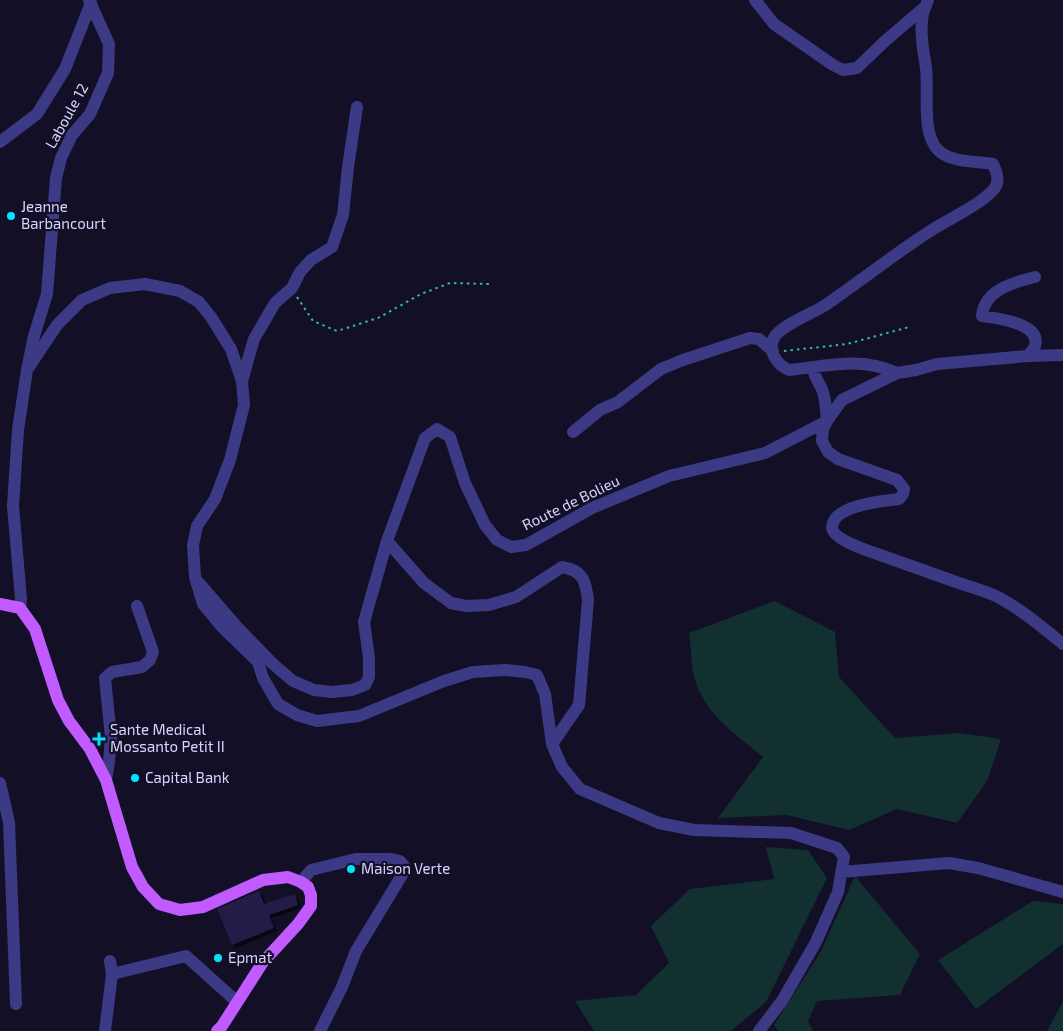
<svg xmlns="http://www.w3.org/2000/svg" width="1063" height="1031" font-family="'Exo 2',sans-serif">
	<defs>
		<filter id="shadow"><feDropShadow dx="3" dy="3" stdDeviation="0" flood-color="#0009"/></filter>
	</defs>
	<rect width="100%" height="100%" fill="#130f26"/>
	<path fill="#12302f" d="M775,601L835,632L839,677L895,738L960,733L1001,739L987,781L957,823L897,809L849,830L787,815L718,818L763,757C734,733 701,712 693,672C691,659 691,646 689,633Z
		M766,847L808,850L827,878L766,1002L731,1031H594L575,1001L636,995L669,963L651,926L690,889L774,879Z
		M855,876L920,954L900,995L817,1001L808,1021L813,1031H778L774,1025L820,953Z
		M1033,901L1063,904V944L976,1009L938,960Z
		M1063,1001V1031H1047Z"/>
	<path fill="#241b47" filter="url(#shadow)" d="M259,891L264,904L295,894L298,905L269,915L274,928L232,945L217,909Z"/>
	<g fill="none" stroke-linecap="round" stroke-linejoin="round">
		<path stroke="#2fb8b0" stroke-width="2" stroke-dasharray="2.5 4" stroke-linecap="butt" d="M297,297L313,321L337,331L378,318L421,294L450,283L489,284
			M784,351L847,344L909,327"/>
		<path stroke="#3d3a85" stroke-width="12" d="M755,0L774,24L833,65L843,70L857,68L884,42L926,6
			M0,142L37,114L65,69L91,3
			M1063,355L1028,356L937,364L916,370L897,373L842,400L827,421L823,429L822,441L828,452L838,459L897,480L904,489L903,494L899,499C883,501 833,505 832,527C832,540 872,552 883,556C908,565 933,574 959,583C971,587 986,591 998,597C1022,610 1042,627 1063,644
			M1028,356C1030,353 1034,349 1035,346C1042,323 996,318 982,316C984,290 1014,282 1035,277
			M813,367C814,376 817,380 821,387C826,397 826,410 827,421
			M27,370L57,325L82,300L110,288L145,284L180,291L199,302L211,317L231,349L242,381L244,405L230,460L215,499L197,526L193,545L195,577L203,604L221,626L258,662L263,678L278,704L297,715L317,721L359,716L444,681L473,672L505,670L525,672L537,675L545,694L552,744L562,767L580,789L659,823L694,830L791,833L837,848L844,857L838,892L816,942L782,1001L759,1031
			M897,373C860,356 828,366 789,370C777,365 766,350 775,336C784,324 811,314 824,306C859,282 892,256 927,233C944,221 981,205 994,189C1000,182 997,172 993,164C976,161 951,163 938,150C921,133 929,91 926,68C924,53 920,38 922,22C922,15 925,7 928,0
			M242,381L254,339L275,303L292,288L300,272L311,260L332,247L343,215L348,167L357,107
			M573,432L600,410L618,402L661,369L683,360L750,338L759,339L773,351
			M387,541L424,583L451,603L466,606L489,605L516,597L562,567C583,570 586,582 588,600L579,705L552,744
			M199,583L237,627L273,664L293,681L314,690L332,692L352,690L365,685L369,677V658L364,622L387,541L425,438L437,429L450,437L465,483L485,525L497,540L511,547L526,545L592,508L669,476L765,453L827,421
			M20,608L21,599L13,506L18,430L27,370L34,336L47,294L56,178L61,158L72,135L90,114L108,73L109,44L89,0
			M106,780L109,762L111,737L105,678L112,672L142,667L150,660L153,652L137,606
			M0,783L9,822L16,1004
			M841,872L949,863L978,868L1063,892
			M301,882L311,870L356,859H391L400,861L404,866L402,875L356,951L342,987L320,1031
			M112,974L186,956L236,1001
			M105,1031L112,974L110,961"/>
		<path stroke="#c25bff" stroke-width="12" d="M0,604L20,608L35,629L58,700L69,721L90,749L106,780L132,867L143,887L159,904L180,910L203,907L263,880L288,877L301,882L308,887L311,895V906L298,924L263,962L222,1026L217,1031"/>
	</g>
	<g fill="#00e5ff" stroke="#130f26" stroke-width="2">
		<circle cx="11" cy="216" r="5"/>
		<path d="M96.5 731.5h5v5h5v5h-5v5h-5v-5h-5v-5h5z"/>
		<circle cx="135" cy="778" r="5"/>
		<circle cx="351" cy="869" r="5"/>
		<circle cx="218" cy="958" r="5"/>
	</g>
	<g text-anchor="middle" stroke-width="4.5" stroke-linejoin="round" paint-order="stroke">
		<g font-size="15" fill="#d9d4ff" stroke="#130f26">
			<text transform="translate(67 116) rotate(-61)" y="5">Laboule 12</text>
			<text transform="translate(571 503) rotate(-26)" y="5">Route de Bolieu</text>
		</g>
		<g font-size="15" fill="#d9d4ff" stroke="#130f26" text-anchor="start">
			<text x="21" y="212">Jeanne<tspan x="21" dy="17">Barbancourt</tspan></text>
			<text x="110" y="735">Sante Medical<tspan x="110" dy="17">Mossanto Petit II</tspan></text>
			<text x="145" y="783">Capital Bank</text>
			<text x="361" y="874">Maison Verte</text>
			<text x="228" y="963">Epmat</text>
		</g>
	</g>
</svg>
